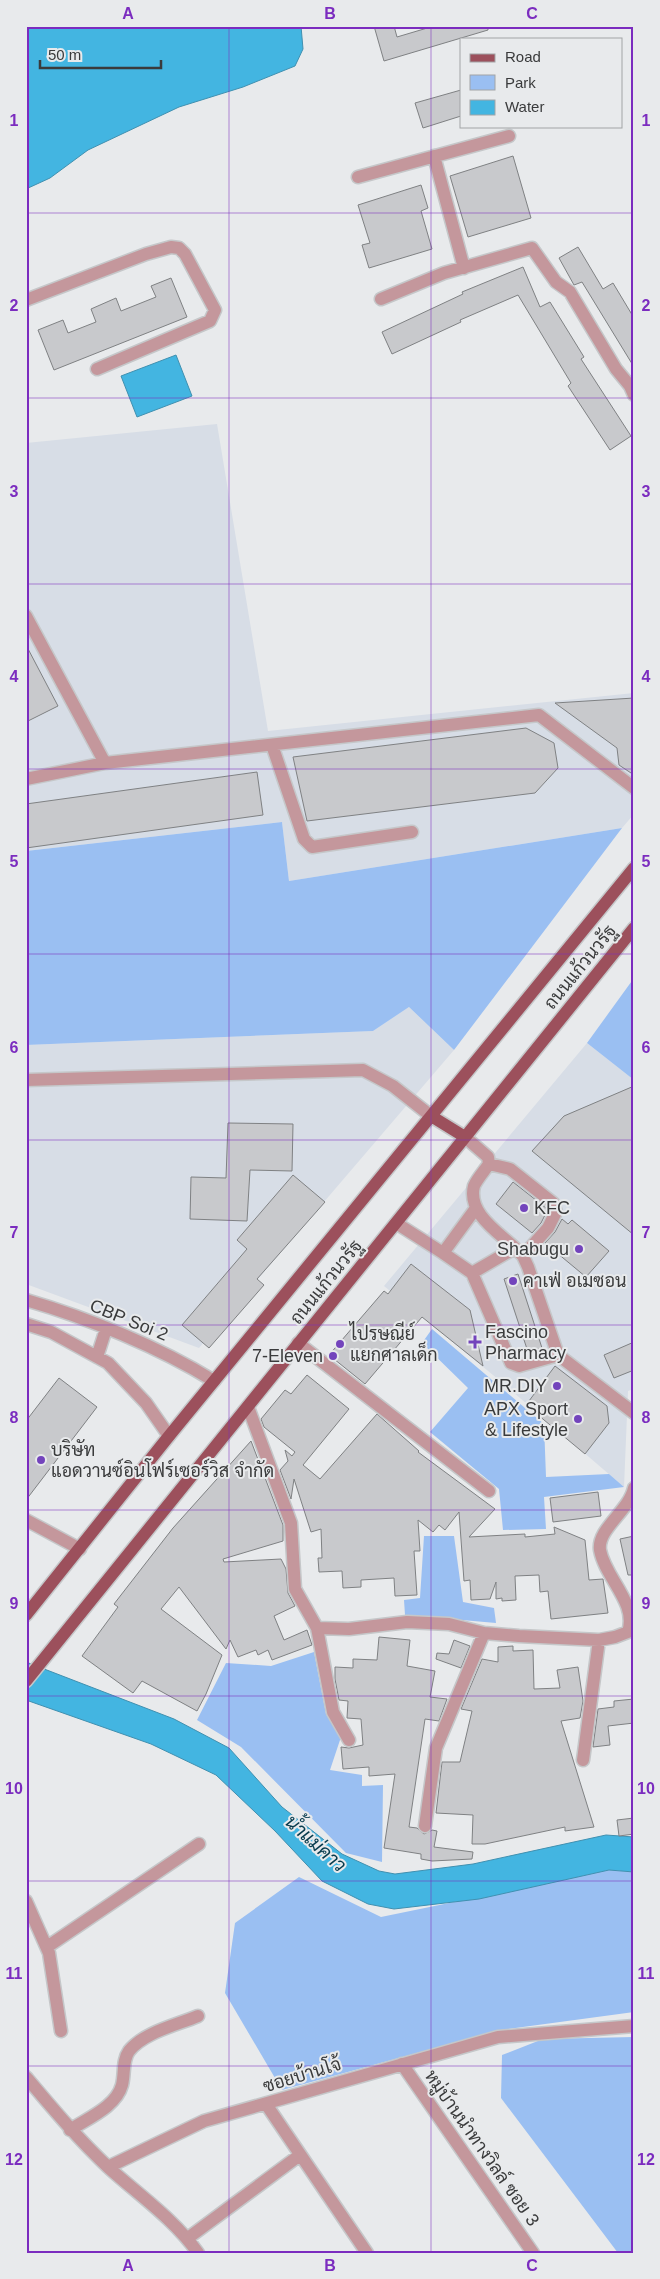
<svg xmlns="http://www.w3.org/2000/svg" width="660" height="2279" font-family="Helvetica,Sarabun,sans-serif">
	<rect width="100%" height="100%" fill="#e8eaec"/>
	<path fill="#d7dde6" d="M217,424L268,731L634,693V814L622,828L289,881L282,822L26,851V443Z
		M409,1007L454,1050L199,1348L26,1284V1045L373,1031Z
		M587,1043L634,1080V1389L628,1391L624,1487L493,1375L384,1286Z"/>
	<path fill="#9abff2" d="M282,822L289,881L622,828L454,1050L409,1007L373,1031L26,1045V851Z
		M634,978V1080L587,1043Z
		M432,1329L544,1424L546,1477L609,1474L624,1487L544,1497L546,1529L503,1530L499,1489L430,1432L468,1388L422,1343Z
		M424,1536H454L463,1602L494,1608L496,1623L405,1615L404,1600L420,1598Z
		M314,1652L326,1714L341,1737L330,1770L362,1775V1786L383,1785L382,1862L346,1853L241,1747L197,1720L226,1663L271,1666Z
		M609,1870L634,1872V2012L501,2030L282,2090L225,1993L235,1923L299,1877L381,1917Z
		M634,2037V2253H618L501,2098L502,2055L543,2039Z"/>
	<path fill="#43b5e1" stroke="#4090b0" d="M26,26H301L303,49L295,66L243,87L179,107L88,150L50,178L26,189Z
		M176,355L192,396L137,417L121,376Z
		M26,1662L174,1719L229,1748L282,1807L342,1854L379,1871L395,1874L473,1864L606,1835L634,1837V1872L609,1870L479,1899L394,1909L368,1904L322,1881L275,1831L216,1775L151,1744L26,1700Z"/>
	<path fill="#c8c9cc" stroke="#7f8183" d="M374,26H394L397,37L434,26H488V30L384,61Z
		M461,90V116L423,128L415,103Z
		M513,156L531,218L468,237L450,176Z
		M421,185L428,208L421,211L432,249L369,268L362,245L370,243L358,205Z
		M578,247L603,289L613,283L634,318V367L582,282L574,285L559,258Z
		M523,267L540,307L550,302L584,357L581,359L631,436L610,450L568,386L571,383L518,295L460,320L461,322L392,354L382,332L463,294L462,292Z
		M171,278L187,317L54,370L38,330L63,320L68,333L96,322L91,309L116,298L121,311L156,297L151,286Z
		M26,645L58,706L26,722Z
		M634,698V775L619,765L617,748L555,703Z
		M526,728L554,743L558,768L535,793L307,821L293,757Z
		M257,772L263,815L26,848V804Z
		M634,1086V1235L532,1151L564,1116Z
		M228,1123L293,1124L292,1171L250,1170L247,1221L190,1219L191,1177L226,1178Z
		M293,1175L325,1202L257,1279L264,1285L209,1348L182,1325L247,1249L237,1240Z
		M513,1182L546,1208L547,1211L541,1223L532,1233L496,1204Z
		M562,1219L568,1224L572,1220L609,1251L586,1277L545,1243L555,1232Z
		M411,1264L470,1310L483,1366L422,1317L365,1384L329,1355L384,1291L388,1294Z
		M518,1274L542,1348L528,1352L504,1279Z
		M634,1342V1370L614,1378L604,1355Z
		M555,1366L607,1406L609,1423L585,1454L526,1405Z
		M307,1375L349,1409L303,1465L320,1479L377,1414L419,1451L418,1452L495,1509L469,1537L525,1534V1537L555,1534L554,1527L585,1540L589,1580L603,1579L608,1613L551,1619L548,1591L540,1592L539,1575L515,1576L516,1600L502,1601V1598L496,1599V1582L490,1599L471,1600L470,1580L464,1581L459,1512L445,1530L439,1525L433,1532L418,1520L420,1551H414L417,1595L395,1596L394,1578L361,1580V1587L343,1588L342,1571L319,1572L318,1558H322L321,1529L311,1532L294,1479L291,1499L280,1470L288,1461L285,1450L292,1456L295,1452L264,1427L261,1419L285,1390L291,1394Z
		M59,1378L97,1407L26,1500V1421Z
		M251,1441L283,1525V1541L223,1559L224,1562L281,1559L286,1569L288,1593L295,1606L274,1616L284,1640L307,1630L312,1645L272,1660L268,1650L258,1655L256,1650L238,1657L230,1640L226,1649L179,1587L161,1609L222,1655L206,1694L197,1711L142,1681L133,1693L82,1656L118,1607L114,1604L173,1528Z
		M598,1492L601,1516L553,1522L550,1498Z
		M634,1536V1575H628L620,1539Z
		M379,1637L410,1640L407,1666L435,1671L430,1697L447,1699L439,1721L425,1719L409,1827L417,1828L424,1834L432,1830L437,1831L434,1847L473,1852L472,1859L432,1861L421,1859V1854L384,1848L395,1774L369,1776V1767L343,1769L341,1747L349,1748L363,1745L361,1719L347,1718L348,1701L339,1700L335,1679V1667L353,1668V1659L377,1660Z
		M454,1640L470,1646L461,1668L436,1659L437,1653L449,1654Z
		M513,1646V1651L533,1650L534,1689L560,1688L557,1670L578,1667L583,1701L580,1718L561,1721L594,1827L565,1831V1827L485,1844H472L473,1815L436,1813L442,1762H460L472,1711L461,1709L482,1659L498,1662V1647Z
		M634,1699V1723L608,1726L610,1745L593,1747L598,1709L614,1707V1701Z
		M634,1818V1834L619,1836L617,1820Z"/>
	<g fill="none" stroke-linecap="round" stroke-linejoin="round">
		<g stroke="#c5c7c9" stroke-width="15">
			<path id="minor" d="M434,156L464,268
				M358,177L509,136
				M381,299L444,273L532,248L556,282L570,292L616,369L630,386L634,395
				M26,300L146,254L171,247L179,248L185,254L215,310L210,321L97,369
				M26,616L105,763L539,715L634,788
				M272,745L304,839L312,847L412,832
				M26,779L105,763
				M26,1080L363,1070L393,1086L431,1116
				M465,1137L488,1157L489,1164C485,1170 477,1179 474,1186C467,1213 498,1232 515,1248L472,1273
				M489,1164L510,1169L553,1203L556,1212L548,1228L523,1256
				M476,1208L443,1253L472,1273L511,1363L519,1366L558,1355
				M396,1223L443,1253
				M515,1248L523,1256L528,1267L558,1355L634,1413
				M26,1300C88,1318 159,1347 214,1381
				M26,1324L51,1332L108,1363L146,1403L169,1436
				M298,1343L489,1491
				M97,1357L106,1329
				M248,1407L291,1523L295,1589L317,1628L349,1629L407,1622L449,1624L484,1633L519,1636L599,1640L615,1637L628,1632C638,1603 605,1578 600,1550C597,1529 629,1511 634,1488
				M26,1520L80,1549
				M317,1628L333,1712L349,1740
				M583,1760L599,1640
				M425,1826L436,1748L484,1633
				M26,1901L49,1953L61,2031
				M47,1947L199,1844
				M402,2064L533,2253
				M26,2077C53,2109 79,2140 109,2168C139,2195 175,2220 198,2253
				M266,2104L367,2253
				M70,2130C88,2118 116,2107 122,2085C125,2073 122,2061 129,2051C144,2032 177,2025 198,2016
				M108,2167L204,2121L498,2037L634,2026
				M188,2238L300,2155"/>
		</g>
		<g stroke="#c5c7c9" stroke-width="15">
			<path id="major" d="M431,1116L465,1137
				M26,1615L169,1436L634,868
				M26,1681L634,928"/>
		</g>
		<use href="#minor" stroke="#c4979c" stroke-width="12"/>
		<use href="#major" stroke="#9c505c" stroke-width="12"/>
	</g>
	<path fill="none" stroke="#7b2cbf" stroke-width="1" stroke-opacity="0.55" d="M229,26V2253M431,26V2253M26,213H634M26,398H634M26,584H634M26,769H634M26,954H634M26,1140H634M26,1325H634M26,1510H634M26,1696H634M26,1881H634M26,2066H634"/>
	<g fill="#7344bc" stroke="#e8eaec" stroke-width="2">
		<circle cx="524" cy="1208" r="5"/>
		<circle cx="579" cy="1249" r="5"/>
		<circle cx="513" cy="1281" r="5"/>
		<path d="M472.5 1334.5h5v5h5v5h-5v5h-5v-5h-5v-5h5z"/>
		<circle cx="340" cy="1344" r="5"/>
		<circle cx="333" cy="1356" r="5"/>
		<circle cx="557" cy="1386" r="5"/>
		<circle cx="578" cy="1419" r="5"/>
		<circle cx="41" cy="1460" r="5"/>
	</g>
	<g text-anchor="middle" stroke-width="4" stroke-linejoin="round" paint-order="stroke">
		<g font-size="18" fill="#3a3b3c" stroke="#e8eaec">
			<text transform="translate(580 967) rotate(-51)" y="6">ถนนแก้วนวรัฐ</text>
			<text transform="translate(326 1282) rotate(-51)" y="6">ถนนแก้วนวรัฐ</text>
			<text transform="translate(129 1320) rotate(22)" y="6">CBP Soi 2</text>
			<text transform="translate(302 2075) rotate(-17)" y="6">ซอยบ้านโจ้</text>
			<text transform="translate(482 2148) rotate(55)" y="6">หมู่บ้านนำทางวิลล์ ซอย 3</text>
		</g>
		<g font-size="18" fill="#3a3b3c" stroke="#e8eaec" text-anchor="start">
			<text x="534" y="1214">KFC</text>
			<text x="569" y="1255" text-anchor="end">Shabugu</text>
			<text x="523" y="1287">คาเฟ่ อเมซอน</text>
			<text x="485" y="1338">Fascino<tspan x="485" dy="21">Pharmacy</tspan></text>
			<text x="350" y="1340">ไปรษณีย์<tspan x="350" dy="21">แยกศาลเด็ก</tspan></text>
			<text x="323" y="1362" text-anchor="end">7-Eleven</text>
			<text x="547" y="1392" text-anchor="end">MR.DIY</text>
			<text x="568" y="1415" text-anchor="end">APX Sport<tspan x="568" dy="21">&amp; Lifestyle</tspan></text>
			<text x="51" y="1456">บริษัท<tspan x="51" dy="21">แอดวานซ์อินโฟร์เซอร์วิส จำกัด</tspan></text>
		</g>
		<g font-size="19" font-style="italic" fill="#073b4d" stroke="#e8eaec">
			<text transform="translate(316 1843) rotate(42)" y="7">น้ำแม่คาว</text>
		</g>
	</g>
	<rect width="660" height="2279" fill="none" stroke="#e8eaec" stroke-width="55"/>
	<rect x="460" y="38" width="162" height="90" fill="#e8eaec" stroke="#a2a4a6"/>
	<rect x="470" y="54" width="25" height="8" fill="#9c505c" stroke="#a2a4a6"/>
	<text x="505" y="62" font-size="15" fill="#3a3b3c">Road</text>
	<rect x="470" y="75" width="25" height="15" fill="#9abff2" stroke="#a2a4a6"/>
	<text x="505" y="88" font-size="15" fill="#3a3b3c">Park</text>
	<rect x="470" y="100" width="25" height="15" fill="#43b5e1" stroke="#a2a4a6"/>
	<text x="505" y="112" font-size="15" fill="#3a3b3c">Water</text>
	<path d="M40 60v8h121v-8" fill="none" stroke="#3a3b3c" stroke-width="2.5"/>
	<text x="48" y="60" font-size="15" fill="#3a3b3c" stroke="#e8eaec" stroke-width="4" paint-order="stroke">50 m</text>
	<rect x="28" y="28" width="604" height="2224" fill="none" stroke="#7b2cbf" stroke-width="2"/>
	<g font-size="16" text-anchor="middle" font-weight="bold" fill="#7b2cbf">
		<text x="128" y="19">A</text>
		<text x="330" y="19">B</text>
		<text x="532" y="19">C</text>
		<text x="14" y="126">1</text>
		<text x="646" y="126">1</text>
		<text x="14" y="311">2</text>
		<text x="646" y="311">2</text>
		<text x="14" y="497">3</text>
		<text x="646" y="497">3</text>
		<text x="14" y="682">4</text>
		<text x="646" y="682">4</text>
		<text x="14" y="867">5</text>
		<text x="646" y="867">5</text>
		<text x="14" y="1053">6</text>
		<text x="646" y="1053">6</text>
		<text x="14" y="1238">7</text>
		<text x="646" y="1238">7</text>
		<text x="14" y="1423">8</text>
		<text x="646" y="1423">8</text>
		<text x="14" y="1609">9</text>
		<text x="646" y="1609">9</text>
		<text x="14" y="1794">10</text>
		<text x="646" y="1794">10</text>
		<text x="14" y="1979">11</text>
		<text x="646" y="1979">11</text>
		<text x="14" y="2165">12</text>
		<text x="646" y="2165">12</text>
		<text x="128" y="2271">A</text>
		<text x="330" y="2271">B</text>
		<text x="532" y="2271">C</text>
	</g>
</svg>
